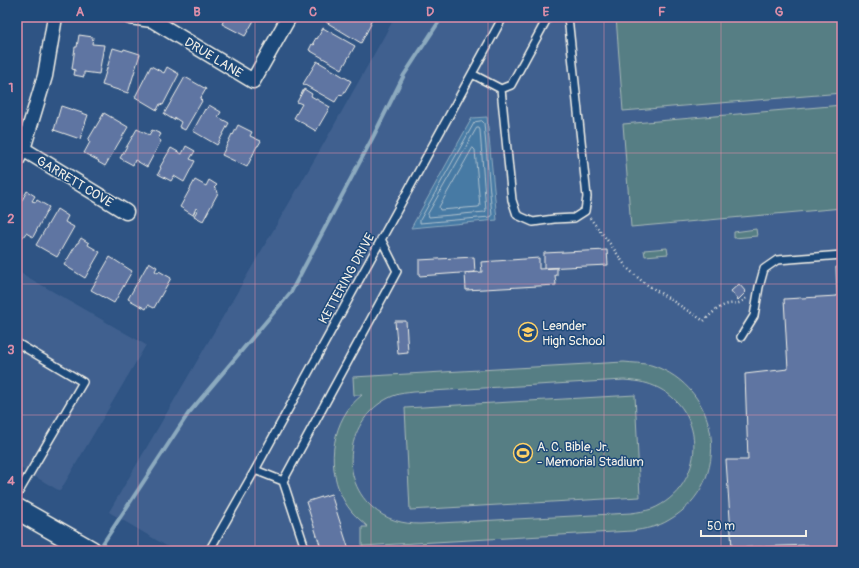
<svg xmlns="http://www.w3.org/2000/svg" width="859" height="568" font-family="Pangolin,sans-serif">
	<rect width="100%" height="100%" fill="#2f5484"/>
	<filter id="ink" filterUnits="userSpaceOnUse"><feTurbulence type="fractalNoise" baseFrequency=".025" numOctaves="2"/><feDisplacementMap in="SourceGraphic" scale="8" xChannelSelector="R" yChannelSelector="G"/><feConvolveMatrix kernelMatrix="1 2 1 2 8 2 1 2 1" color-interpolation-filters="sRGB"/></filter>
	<g filter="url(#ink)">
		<path fill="#41618f" d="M395,17H842V551H175L109,512L319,152Z
			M17,271L146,345L60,491L17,466Z"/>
		<path fill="#577e84" stroke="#a6b8b6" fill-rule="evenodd" d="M616,17H842V93L623,111Z
			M842,105V208L631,227L623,124Z
			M756,229L757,236L734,238V232Z
			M667,248L668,254L645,256L644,250Z
			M624,362C633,363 642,363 651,365C722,387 734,483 669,520C658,527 645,529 632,531L362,546V527H368C363,522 357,518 352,512C329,485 327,441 347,411C351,405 356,400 362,395H354L353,377ZM624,380C635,381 645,382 654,386C709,409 706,487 652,509C645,511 638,512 631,513L420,524C403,524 386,520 372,507C336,475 349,414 393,396C400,393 407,393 414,392Z
			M635,395L640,497L410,510L405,408Z"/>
		<path fill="#477aa4" stroke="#8caabf" d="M487,117L497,220L411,228L472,118Z"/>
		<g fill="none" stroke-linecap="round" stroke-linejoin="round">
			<path stroke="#afc1cd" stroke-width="1" d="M482,121L484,123L492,216L490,217L420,223V220L474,123L475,122Z
				M477,128H479L480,130L486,211L485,212L429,217L428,214Z
				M473,148L475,150L480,206L478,207L440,210L439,207L472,149Z"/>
			<path stroke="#8caabf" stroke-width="4" d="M98,551L188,414L291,292L374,135L404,75L442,17"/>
		</g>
		<path fill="#5e75a2" stroke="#f4f1e8" d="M225,17H256L245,36L222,24Z
			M329,17H370L372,18L370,23L371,24L361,43L326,22Z
			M323,28L355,46L342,69L309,50L312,44L314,45L315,44L313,43L316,38L317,39Z
			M79,35L93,37L92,44L104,45L99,74L84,72V77L74,75L75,70L72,69L75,47H77Z
			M113,48L123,51L124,49L140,54L128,93L102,85Z
			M317,61L351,81L342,96L340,94L335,102L303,84Z
			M151,66L164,73L167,67L179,74L163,105L160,104L157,110L135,97Z
			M185,77L206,89L200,99L202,101L185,130L179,127L181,122L175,118L174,120L164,114Z
			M304,89L312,94L311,96L330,107L316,131L294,118L302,104L297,102Z
			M209,105L221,112L218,117L229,123L217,145L193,131L205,109L206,110Z
			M61,106L88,115L80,139L54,130Z
			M104,113L128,127L105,166L98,162L99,161L84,153L90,142L88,140Z
			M238,125L252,132L250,136L261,141L258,146H257L247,167L222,155L232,134L233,135Z
			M137,129L149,135L152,130L161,134L158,139L161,141L147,167L135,160L133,165L120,158Z
			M186,146L195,151L190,159L195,161L184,182L174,176L171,181L158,174L161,168L160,167L171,148L182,154Z
			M195,180L206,186L209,180L217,185L214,188L217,190L218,193L203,221L194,216L198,209L196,208L193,215L180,207Z
			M27,191L35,196L32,201L36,202L37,200L49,207L33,237L26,233L23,237L17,234V209Z
			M57,209L68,216L65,222L74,227L57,257L36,245Z
			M81,238L89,243L88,245L100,252L85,278L64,265L77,243H78Z
			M607,250L608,265L544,268V253Z
			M110,257L132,271L114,303L91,290Z
			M474,257L475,272L419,276V260Z
			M539,258V269L557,268V275H555L556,285L466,290L465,273L482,272L481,262Z
			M149,262L157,267L155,271L158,273L159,271L171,278L154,308L148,305L146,309L128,299Z
			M836,267H842V551H808V545L732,548L726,460H748L745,374L788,369L784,299L837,296Z
			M739,284L746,292L738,300L731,291Z
			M395,321H406L408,353L398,354Z
			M331,494L349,550L348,551H322L306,502Z"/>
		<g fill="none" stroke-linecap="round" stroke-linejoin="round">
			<g stroke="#f4f1e8" stroke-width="10">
				<path id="lane" d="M472,74L501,89L511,85L548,17
					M501,89L512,200L517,215L533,222L554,219L574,218L585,211L587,197L568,17
					M741,337L754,316L759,287L764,269L777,260L842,255
					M17,343L83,382L17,495
					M255,470L283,481
					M209,551L255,470L503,17
					M306,551L283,481L397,271L381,239"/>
			</g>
			<g stroke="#f4f1e8" stroke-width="17">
				<path id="street" d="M130,17L152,20L253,81L289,17
					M23,149L126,212
					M17,160L23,149L45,76L55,17"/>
			</g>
			<g stroke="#f4f1e8" stroke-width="23">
				<path id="secondary" d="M17,509L91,551"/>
			</g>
			<path stroke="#f4f1e8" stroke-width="2.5" stroke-dasharray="1 3" stroke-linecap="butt" d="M590,218L611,245L627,268L643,282L704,321C710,315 717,308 725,305C733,302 739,306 746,298"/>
			<use href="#lane" stroke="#1f4a7a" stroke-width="7"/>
			<use href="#street" stroke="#1f4a7a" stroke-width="14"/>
			<use href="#secondary" stroke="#1f4a7a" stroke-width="20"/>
		</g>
	</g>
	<path fill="none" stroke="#de8fa9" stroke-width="1" stroke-opacity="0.55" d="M138,17V551M255,17V551M371,17V551M488,17V551M604,17V551M721,17V551M17,153H842M17,284H842M17,415H842"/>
	<defs>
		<g id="school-ring" transform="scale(1)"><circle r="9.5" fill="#1f4a7a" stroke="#ffd166" stroke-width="1.5"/><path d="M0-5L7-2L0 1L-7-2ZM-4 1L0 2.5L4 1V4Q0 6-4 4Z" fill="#ffd166"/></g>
		<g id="stadium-ring" transform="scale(1)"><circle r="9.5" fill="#1f4a7a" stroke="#ffd166" stroke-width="1.5"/><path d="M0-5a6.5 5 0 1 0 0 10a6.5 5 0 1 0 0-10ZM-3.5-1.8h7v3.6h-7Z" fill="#ffd166"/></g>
	</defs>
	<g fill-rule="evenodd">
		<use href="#school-ring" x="528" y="332"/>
		<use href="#stadium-ring" x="523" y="453"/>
	</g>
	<g text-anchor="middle" stroke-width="3" stroke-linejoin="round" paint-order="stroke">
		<g font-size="13" fill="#f4f1e8" stroke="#1f4a7a">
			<text transform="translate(214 57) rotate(31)" y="5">DRUE LANE</text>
			<text transform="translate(75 181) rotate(31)" y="5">GARRETT COVE</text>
			<text transform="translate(346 278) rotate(-61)" y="5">KETTERING DRIVE</text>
		</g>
		<g font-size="13" fill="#f4f1e8" stroke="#1f4a7a" text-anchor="start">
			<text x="542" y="330">Leander<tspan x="542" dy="15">High School</tspan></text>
			<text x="537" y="451">A. C. Bible, Jr.<tspan x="537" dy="15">- Memorial Stadium</tspan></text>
		</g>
	</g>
	<rect width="859" height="568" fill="none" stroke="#1f4a7a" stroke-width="44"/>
	<path d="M701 530v6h105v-6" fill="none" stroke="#f4f1e8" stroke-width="2"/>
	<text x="707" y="530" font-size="12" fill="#f4f1e8" stroke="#1f4a7a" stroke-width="3" paint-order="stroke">50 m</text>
	<rect x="22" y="22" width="815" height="524" fill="none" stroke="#de8fa9" stroke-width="1.5"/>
	<g font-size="13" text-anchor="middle" font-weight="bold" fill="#de8fa9">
		<text x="80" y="16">A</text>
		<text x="197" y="16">B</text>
		<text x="313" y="16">C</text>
		<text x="430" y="16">D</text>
		<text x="546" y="16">E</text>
		<text x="662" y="16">F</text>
		<text x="779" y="16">G</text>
		<text x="11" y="92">1</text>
		<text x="11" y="223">2</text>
		<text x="11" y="354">3</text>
		<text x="11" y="485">4</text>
	</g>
</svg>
